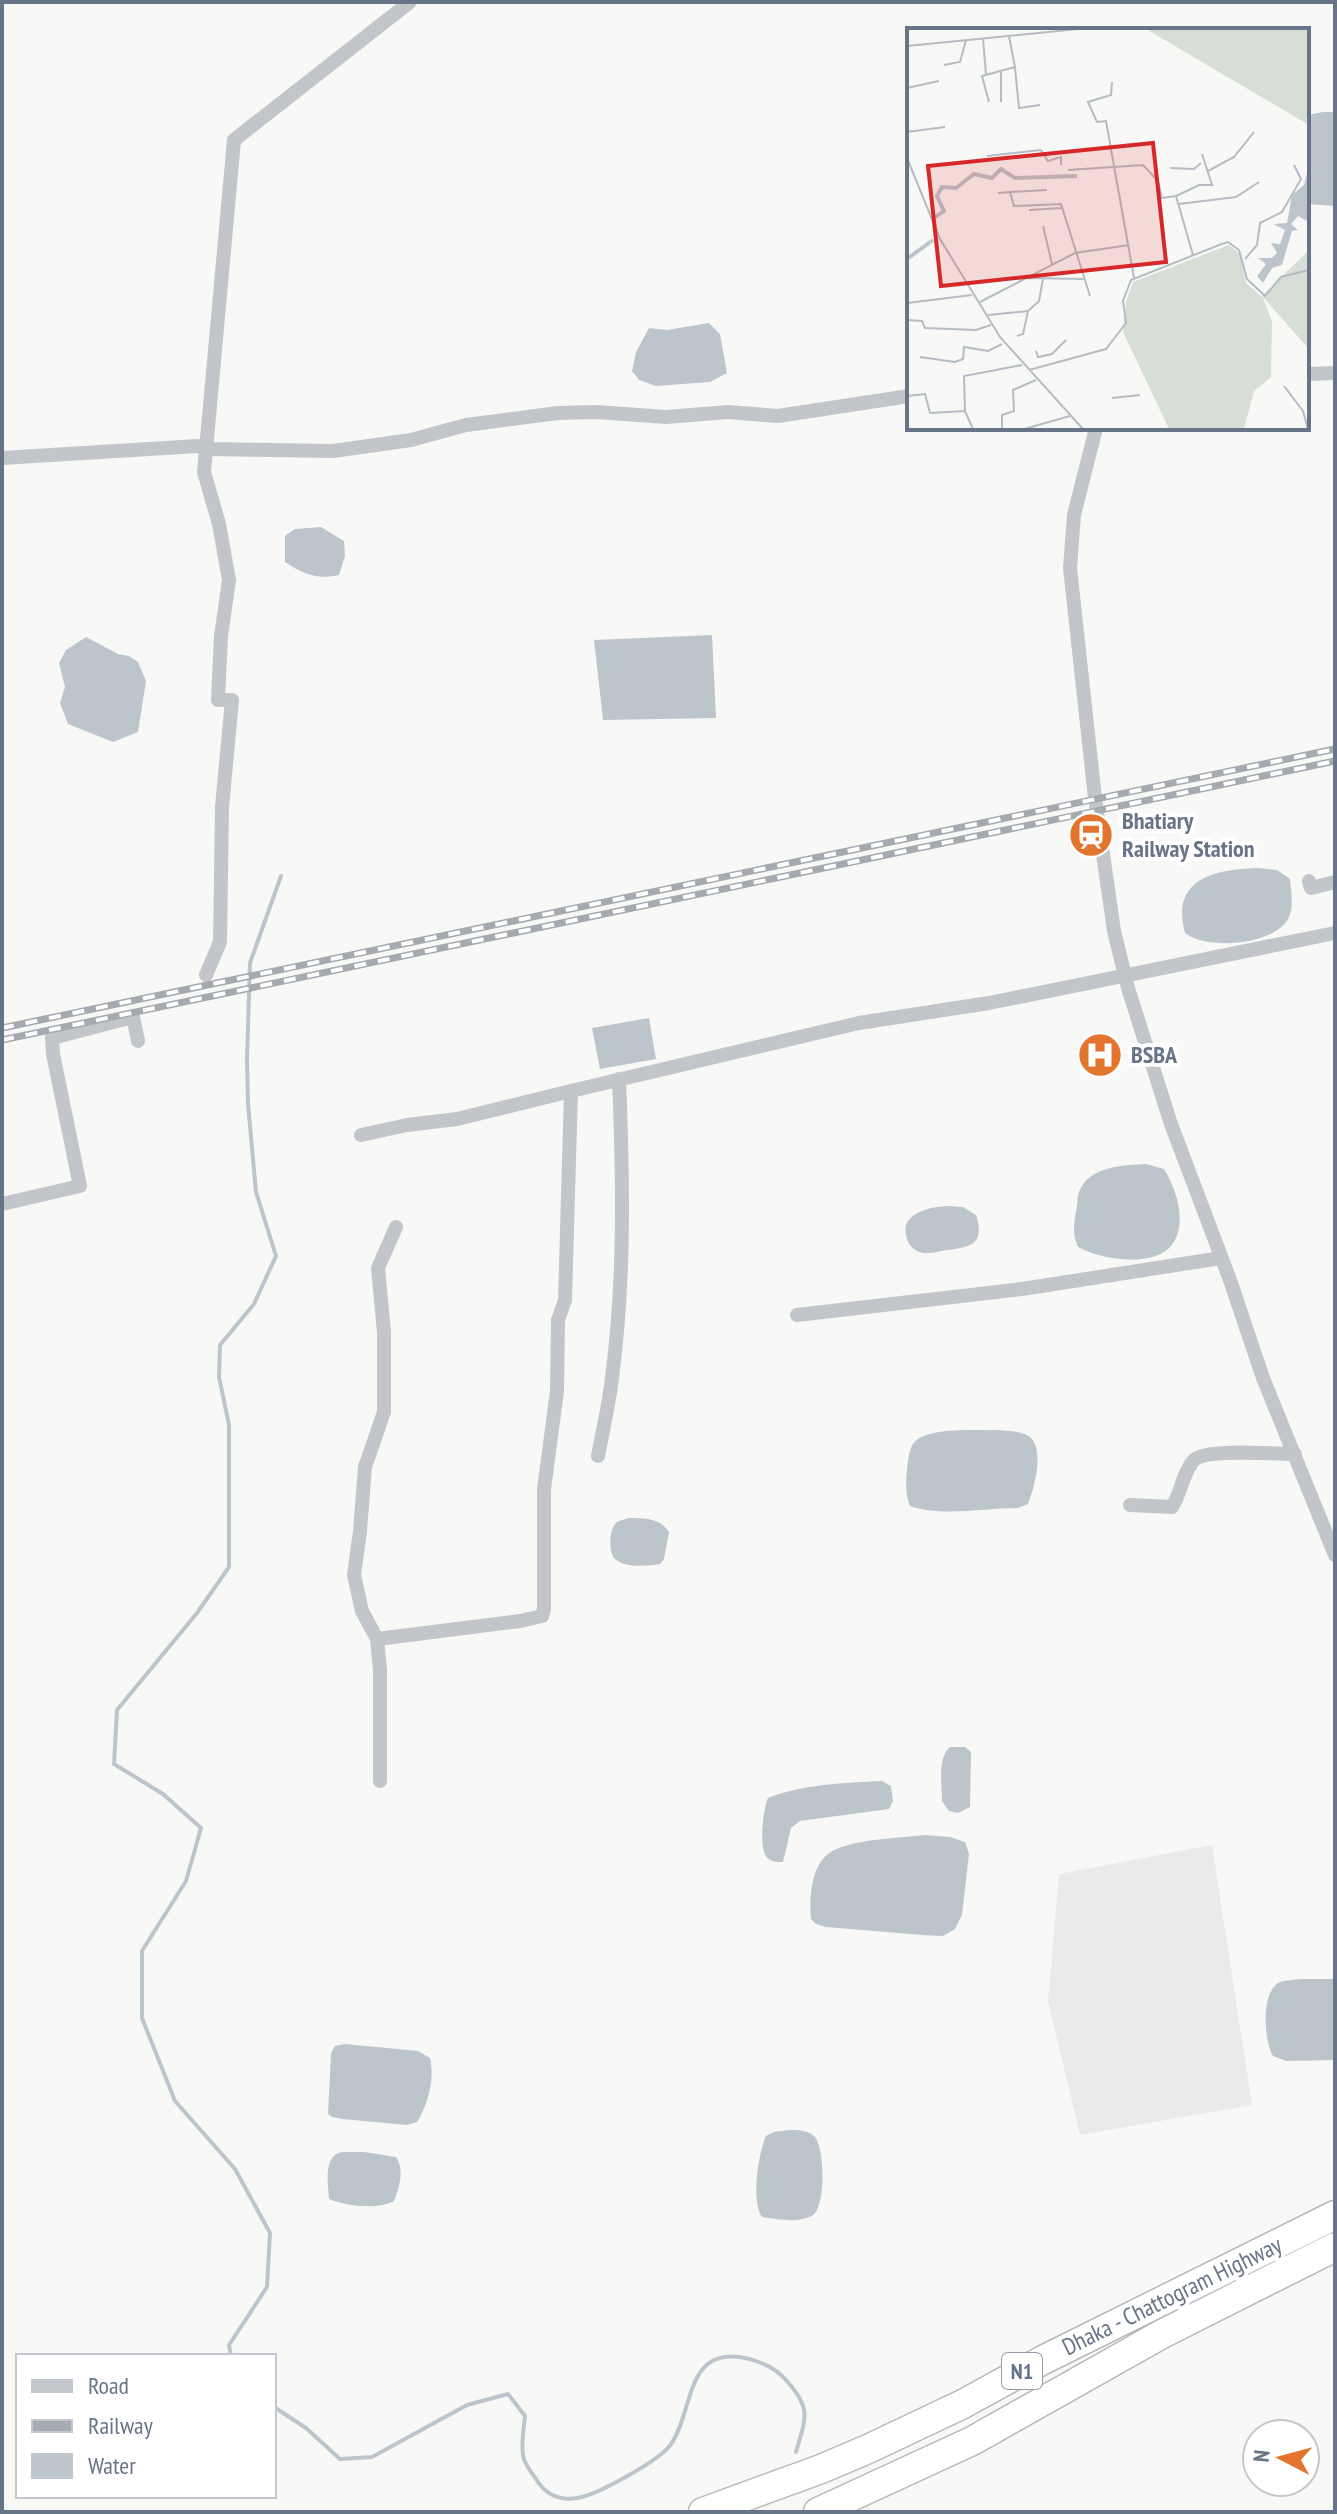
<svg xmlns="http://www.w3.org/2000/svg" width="1337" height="2514" font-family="'PT Sans Narrow',sans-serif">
	<rect width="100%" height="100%" fill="#f8f9f6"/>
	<path fill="#e9eaea" d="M1212,1845L1252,2105L1080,2135L1048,2001L1059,1874Z"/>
	<path fill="#bdc5cc" d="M1323,112H1335V206L1307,204V115Z
		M709,323L720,334L727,373L710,382L656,386L639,380L632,371L636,352L649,328L667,330Z
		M321,527L344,541L345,556L339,575C318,580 303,574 285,562V536L295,529Z
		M712,635L716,718L603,720L594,640Z
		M86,637L118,654L129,656L138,662L146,681L138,732L113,742L68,724L60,703L65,687L59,663L66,650Z
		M1259,868L1277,870L1290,879C1291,891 1294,905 1289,917C1277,945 1207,951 1185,933C1170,878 1216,869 1259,868Z
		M649,1018L656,1059L600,1069L592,1028Z
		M1146,1164L1164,1169C1176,1188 1186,1219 1175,1240C1160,1270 1101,1260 1078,1247C1072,1233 1074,1226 1076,1211C1078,1204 1077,1197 1079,1192C1089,1166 1123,1165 1146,1164Z
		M947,1206L963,1207L976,1215C987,1248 965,1247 941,1251C933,1253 925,1255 917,1251C911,1248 907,1242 906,1235C901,1213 930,1207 947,1206Z
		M998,1430C1008,1431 1022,1431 1030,1437C1045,1450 1034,1489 1028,1504L1018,1508C986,1508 940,1517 910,1506C905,1494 906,1481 907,1469C908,1461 909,1450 913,1444C925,1426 978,1431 998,1430Z
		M629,1518C645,1518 660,1518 669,1532L664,1559L660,1564C648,1566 624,1568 615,1559C608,1552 609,1528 617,1522C620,1520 626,1519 629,1518Z
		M950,1747H965L971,1752L970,1807L958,1813L949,1811L942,1801C942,1785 937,1758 950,1747Z
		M882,1781L891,1786L893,1801L889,1809L800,1821L791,1828L783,1862C776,1862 770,1862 766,1856C759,1846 763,1809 768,1798C804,1784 843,1783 882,1781Z
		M925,1835L950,1837L965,1842L969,1854L962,1915L955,1929L943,1936L922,1935L826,1927L816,1924L811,1919C809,1899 811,1867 828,1854C847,1839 900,1838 925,1835Z
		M1300,1979H1335V2060L1286,2061L1273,2056C1264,2041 1260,1991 1280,1982C1286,1980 1294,1980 1300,1979Z
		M345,2044L418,2051L430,2058C435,2079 428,2104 417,2122L407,2125L342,2119L332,2117L328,2114L331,2053L335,2046Z
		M789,2130C797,2130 808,2130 814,2136C825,2146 826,2206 813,2215C800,2224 776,2219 762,2217C751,2201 758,2154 766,2136L774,2132Z
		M342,2152H364L396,2157C405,2170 399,2188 394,2201C378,2210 345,2206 329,2199C328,2183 323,2155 342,2152Z"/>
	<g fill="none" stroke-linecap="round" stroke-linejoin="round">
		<path stroke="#bdc5cc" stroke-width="4" d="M231,2356L229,2345L267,2287L270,2233L235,2169L175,2101L142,2018V1951L186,1881L201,1828L163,1794L114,1764L117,1710L197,1613L229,1567V1425L219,1377L220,1345L254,1304L276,1256L256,1192L248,1104L247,1059L250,963L281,876
			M274,2407L306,2428L340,2459L372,2457L467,2405L508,2394L525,2416C524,2428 520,2447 524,2459C526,2466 532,2473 536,2479C545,2494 558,2501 577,2498C595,2496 661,2460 671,2444C689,2419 687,2373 714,2360C736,2350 771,2363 786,2380C812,2409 806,2417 796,2452"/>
		<g stroke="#b6b8bd" stroke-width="31">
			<path id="highway" d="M703,2512L821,2469L868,2449L963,2404L1043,2360L1335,2215
				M818,2512L972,2441L1162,2334L1335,2247"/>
		</g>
		<path stroke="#c2c5ca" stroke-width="14" d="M1307,374L1335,373
			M1096,428L1074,515L1070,568L1095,798L1114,931L1128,988L1171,1124L1230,1280L1263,1378L1335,1555
			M2,458L198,446L206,449L333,451L411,440L466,425L558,413L597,412L666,417L728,412L778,416L909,396
			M1309,881L1311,888L1335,882
			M206,975L220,942L222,807L232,700H218L221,636L229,580L219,524L204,472L234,140L410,2
			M361,1135L407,1125L457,1119L571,1091
			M2,1204L80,1186L53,1054L52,1038L133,1017L138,1041
			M797,1315L1022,1289L1221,1258
			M598,1456C603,1430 609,1404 612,1378C625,1279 623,1179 619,1079
			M1130,1505L1172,1507C1181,1493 1183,1472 1194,1460C1206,1448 1276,1454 1295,1454
			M377,1639L362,1611L354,1575L360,1531L365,1467L384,1412V1332L378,1268L396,1227
			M380,1781V1670L377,1639L520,1621L542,1616L544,1609V1489L557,1391L558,1320L565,1300L571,1091L859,1023L989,1003L1335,933"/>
		<use href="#highway" stroke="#fff" stroke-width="28"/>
		<g stroke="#a5aab1" stroke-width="7">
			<path id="rail" d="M2,1028L1335,749
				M2,1040L1335,761"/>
		</g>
		<use href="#rail" stroke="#fff" stroke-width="4" stroke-dasharray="12" stroke-linecap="butt"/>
	</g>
	<defs>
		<g id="station-disc" transform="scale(2.3)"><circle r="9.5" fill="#e2742d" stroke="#fff"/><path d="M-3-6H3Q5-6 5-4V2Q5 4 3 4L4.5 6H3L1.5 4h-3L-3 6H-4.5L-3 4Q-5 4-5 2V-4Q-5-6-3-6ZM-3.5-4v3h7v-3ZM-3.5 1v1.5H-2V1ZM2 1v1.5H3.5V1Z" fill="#fff"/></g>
		<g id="hospital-disc" transform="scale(2.3)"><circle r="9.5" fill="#e2742d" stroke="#fff"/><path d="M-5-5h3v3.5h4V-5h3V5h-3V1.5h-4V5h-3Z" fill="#fff"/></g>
	</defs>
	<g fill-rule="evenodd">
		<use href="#station-disc" x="1091" y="835"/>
		<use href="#hospital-disc" x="1100" y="1055"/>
	</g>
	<g text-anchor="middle" stroke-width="8" stroke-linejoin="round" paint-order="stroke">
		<rect fill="#fff" stroke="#959eab" stroke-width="2" x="1002" y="2353" width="40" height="36" rx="6"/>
		<g font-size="22" font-weight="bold" fill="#687487">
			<text x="1022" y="2379">N1</text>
		</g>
		<g font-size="24" font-weight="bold" fill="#687487" stroke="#fff" text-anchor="start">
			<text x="1122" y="829">Bhatiary<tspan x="1122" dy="28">Railway Station</tspan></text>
			<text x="1131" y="1063">BSBA</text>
		</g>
		<g font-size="24" fill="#687487" stroke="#fff">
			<text transform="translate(1172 2296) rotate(-26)" y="8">Dhaka - Chattogram Highway</text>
		</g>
	</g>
	<g transform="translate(907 28)">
		<rect width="402" height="402" fill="#f8f9f6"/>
		<path d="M239,1H402V97ZM322,217L333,226L339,255L356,270L365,294L364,349L347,363L337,401H262L216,304L219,274L226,254ZM402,222V321L355,268Z" fill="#d7ded6"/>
		<path d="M402,137V194L391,188L384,196L391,202L385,203L375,237L365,240L356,255L350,248L359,236L351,230H365L370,225L364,215L373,216L378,202L366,196L380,195L385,167L397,157Z" fill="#bdc5cc"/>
		<path fill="none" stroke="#bdc5cc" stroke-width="4" d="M28,189L37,183L30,168L35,159L49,160L67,146L85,150L94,141L108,150L170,148M0,231L26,212"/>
		<path fill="none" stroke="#b5bcc3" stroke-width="2" d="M76,11L79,46M0,18L171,1M37,37L53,34L59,12M108,40L112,80L133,77M205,54L204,67L181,74L190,94L199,93L227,250M0,60L32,53M82,74L75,48L108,39L102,8M94,74V44M0,104L38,99M80,128L134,122L141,133L154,129V137M0,130L33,211L93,309L176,401M263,140L287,141L294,135M161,142L236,137L251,153L255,170L269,168M301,143L327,129L347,104M103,164L140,162M91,165L103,164L107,178L154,176L183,268M272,176L329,169L352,154M122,182L155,180M136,198L145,236M286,227L269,168L292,157H305L295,126M338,231L350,217L353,195L375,184L394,151L387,137M118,250L177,251M73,274L168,225L222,217M0,275L65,267M81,287L122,283M0,292L15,293L18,300L69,302L84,297M110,308L116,306L121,283L132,273L136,251M129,323L131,329L145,326L159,312M13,329L48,334L56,331L57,319L81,323L95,316M122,342L199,321L219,295L216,273L224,252L312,217L321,214L332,222L340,251L358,268L374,249L402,242M377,358L396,383L401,401M0,368L18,366L23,385L58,383L66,401M205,370L233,367M58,383L57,348L115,337M95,401V387L107,383L106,362L129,352M117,401L163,388"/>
		<path fill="#d62828" fill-opacity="0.15" stroke="#d62828" stroke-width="4" d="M246,115L259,234L34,258L21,138Z"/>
		<rect width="402" height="402" fill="none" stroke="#687487" stroke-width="4"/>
	</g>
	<rect width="1337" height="2514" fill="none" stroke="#687487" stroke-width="8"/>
	<rect x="16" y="2354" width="260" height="144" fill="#ffffff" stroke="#c3c7cf" stroke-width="2"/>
	<rect x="32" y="2380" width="40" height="12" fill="#c2c5ca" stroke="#c3c7cf" stroke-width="2"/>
	<text x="88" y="2394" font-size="24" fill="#687487">Road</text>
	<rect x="32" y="2420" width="40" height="12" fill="#a5aab1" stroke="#c3c7cf" stroke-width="2"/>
	<text x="88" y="2434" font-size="24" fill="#687487">Railway</text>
	<rect x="32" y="2454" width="40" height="24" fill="#bdc5cc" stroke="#c3c7cf" stroke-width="2"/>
	<text x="88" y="2474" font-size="24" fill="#687487">Water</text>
	<g transform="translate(1281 2458) rotate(276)"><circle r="38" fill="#ffffff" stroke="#c3c7cf" stroke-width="2"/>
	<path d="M0-6L14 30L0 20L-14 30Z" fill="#e2742d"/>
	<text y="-12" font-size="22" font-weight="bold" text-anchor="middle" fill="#687487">N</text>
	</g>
</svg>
